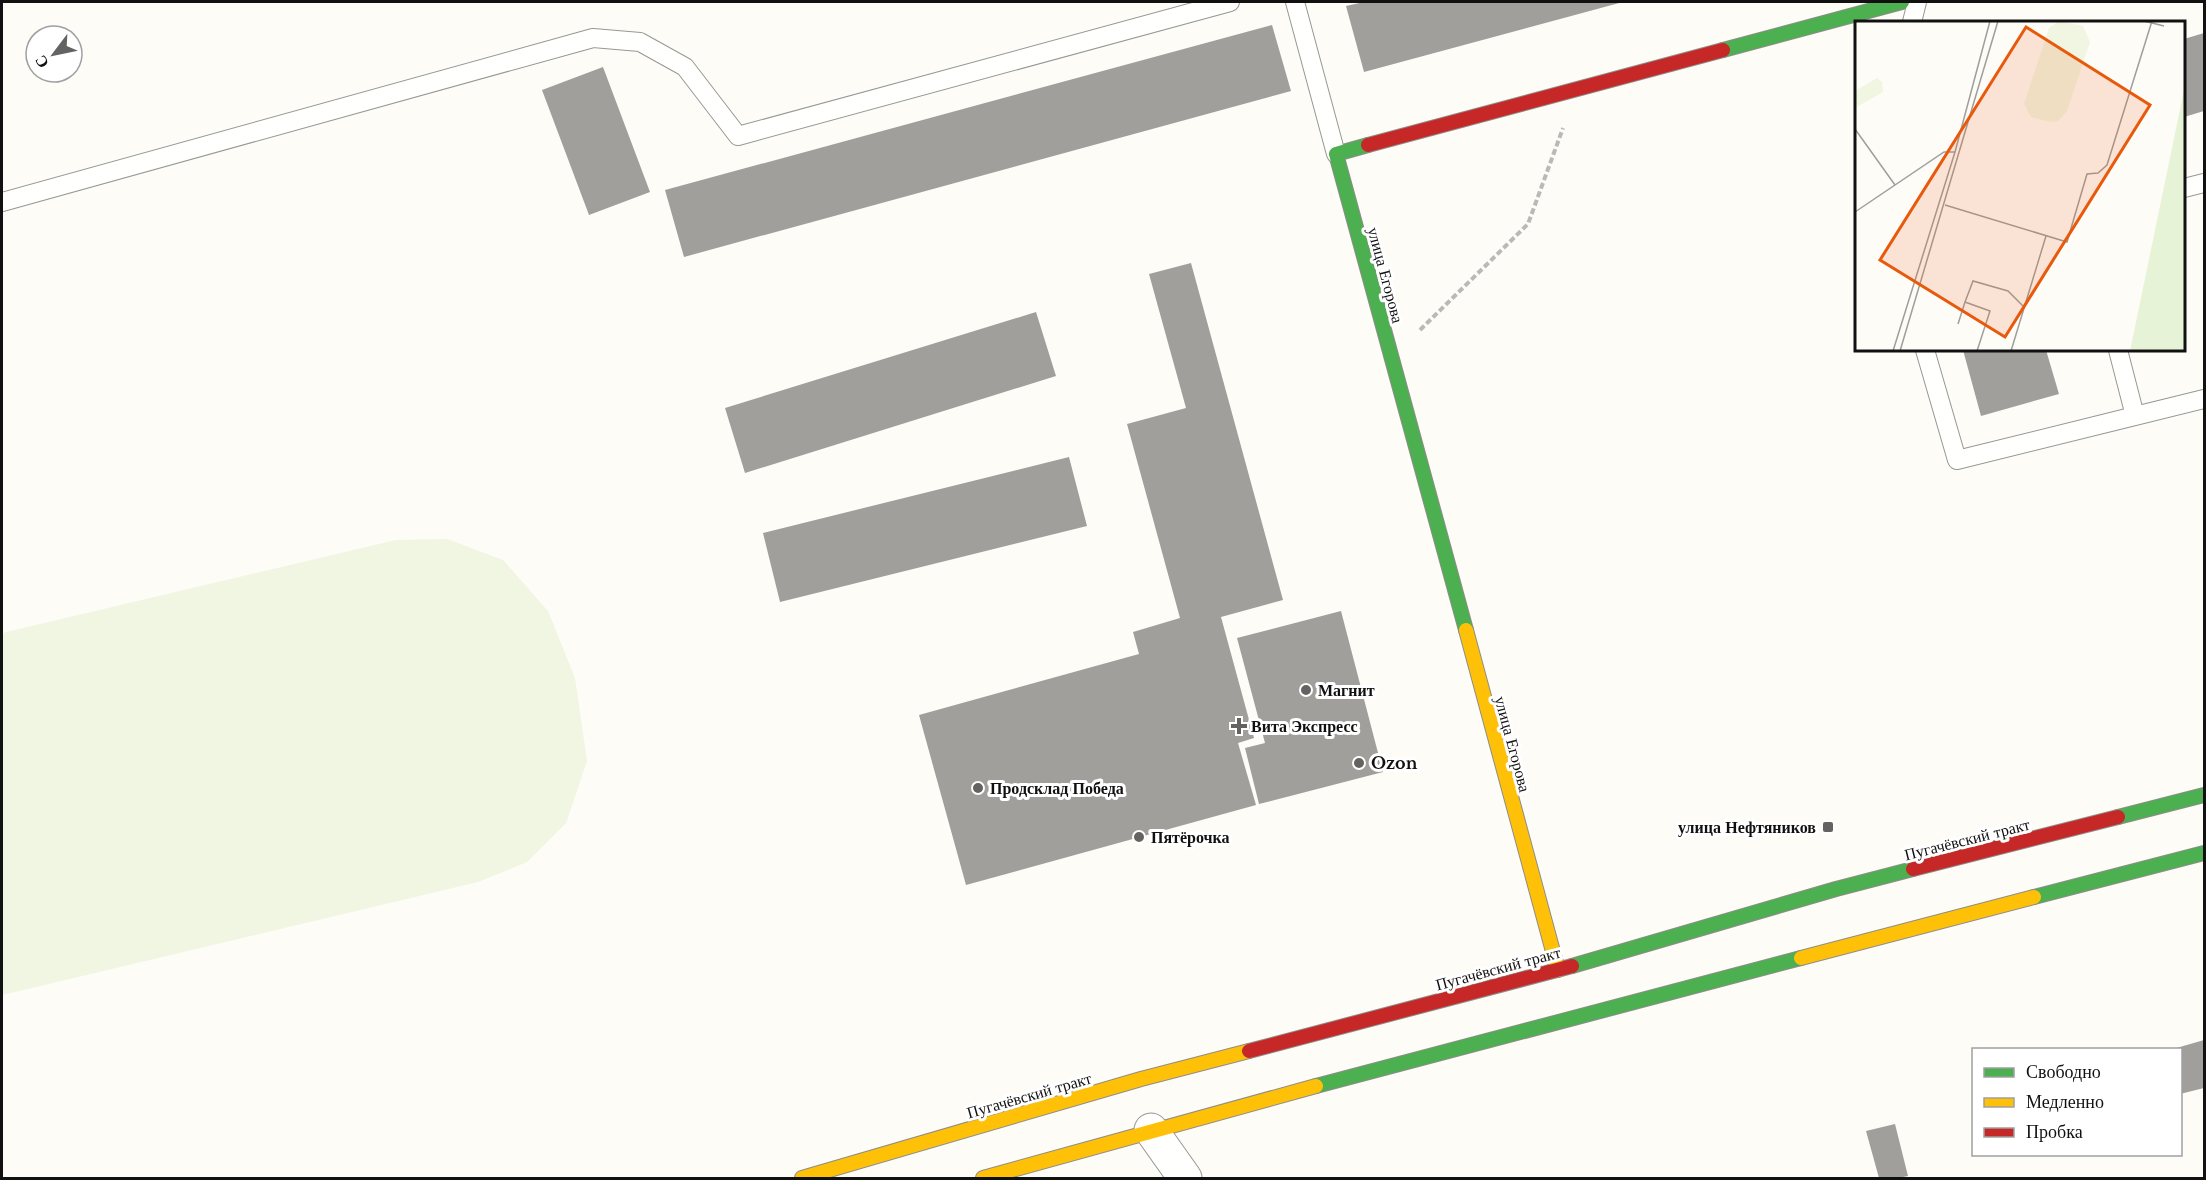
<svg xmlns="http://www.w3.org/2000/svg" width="2206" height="1180" font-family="'Libre Baskerville',serif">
	<rect width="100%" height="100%" fill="#fdfcf7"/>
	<path fill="#f0f6e1" d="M447,539L503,560L548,611L575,678L587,761L566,823L527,862L478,882L2,995V633L396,540Z"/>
	<path fill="#a19f9c" d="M1364,2H1623L1364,72L1346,6Z
		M1272,25L1291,91L684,257L665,190Z
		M2204,33V111L2184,117V39Z
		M603,67L650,192L589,215L542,90Z
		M1191,263L1283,600L1221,617L1254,738L1238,743L1256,805L966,885L919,715L1139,654L1133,632L1180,618L1127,424L1186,408L1149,274Z
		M1036,312L1056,376L745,473L725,408Z
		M1963,350H2046L2059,394L1981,416Z
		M1069,457L1087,526L780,602L763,533Z
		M1341,611L1383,772L1259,804L1245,748L1265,743L1237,638Z
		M2204,1040V1088L2180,1094V1050L2173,1049Z
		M1895,1124L1908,1176L1898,1178H1879L1866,1131Z"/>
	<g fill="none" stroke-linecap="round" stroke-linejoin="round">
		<g stroke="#979795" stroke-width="20">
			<path id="lane" d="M1295,2L1336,154
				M1912,22L1917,2
				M2184,188L2204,183
				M2,202L593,38L640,42L685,67L738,136L1230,2
				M1925,350L1957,460L2135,416L2118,350
				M2135,416L2204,399"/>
		</g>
		<g stroke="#979795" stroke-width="35">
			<path id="street" d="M1151,1130L1185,1178"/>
		</g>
		<g stroke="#8e8d8b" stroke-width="16">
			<path id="fast" d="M1723,50L1902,2
				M1368,145L1336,154L1466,630
				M2118,817L2204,795
				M2034,897L2204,853
				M1572,966L1836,889L1913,869
				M1316,1086L1801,958"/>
		</g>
		<g stroke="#8e8d8b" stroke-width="16">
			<path id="slow" d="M1466,630L1558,970
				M1801,958L2034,897
				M802,1178L1141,1079L1249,1051
				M983,1178L1316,1086"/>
		</g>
		<g stroke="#8e8d8b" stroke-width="16">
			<path id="jam" d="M1368,145L1723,50
				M1913,869L2118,817
				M1249,1051L1572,966"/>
		</g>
		<path stroke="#b9b9b8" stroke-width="4" stroke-dasharray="6 3" stroke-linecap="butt" d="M1420,330L1528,224L1563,128"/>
		<use href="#lane" stroke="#fffffe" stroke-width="18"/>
		<use href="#street" stroke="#fffffe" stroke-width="33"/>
		<use href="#fast" stroke="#4caf50" stroke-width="14"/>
		<use href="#slow" stroke="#ffc107" stroke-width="14"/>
		<use href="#jam" stroke="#c62828" stroke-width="14"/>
	</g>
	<g fill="#646362" stroke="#fff" stroke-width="2">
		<circle cx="1306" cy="690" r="6"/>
		<path d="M1236 717h6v6h6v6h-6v6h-6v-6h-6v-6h6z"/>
		<circle cx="1359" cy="763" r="6"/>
		<circle cx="978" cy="788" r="6"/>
		<rect x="1822" y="821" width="12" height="12" rx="3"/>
		<circle cx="1139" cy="837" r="6"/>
	</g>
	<g text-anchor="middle" stroke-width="6" stroke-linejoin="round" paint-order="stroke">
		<g font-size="16" fill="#111" stroke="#fff">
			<text transform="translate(1386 275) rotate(75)" y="6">улица Егорова</text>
			<text transform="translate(1513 744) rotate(75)" y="6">улица Егорова</text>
			<text transform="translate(1967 839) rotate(-14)" y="6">Пугачёвский тракт</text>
			<text transform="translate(1498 968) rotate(-15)" y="6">Пугачёвский тракт</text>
			<text transform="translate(1029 1095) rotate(-16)" y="6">Пугачёвский тракт</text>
		</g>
		<g font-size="16" font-weight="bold" fill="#111" stroke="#fff" text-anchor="start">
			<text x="1318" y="696">Магнит</text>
			<text x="1251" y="732">Вита Экспресс</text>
			<text x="1371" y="769">Ozon</text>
			<text x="990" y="794">Продсклад Победа</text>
			<text x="1816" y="833" text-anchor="end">улица Нефтяников</text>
			<text x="1151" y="843">Пятёрочка</text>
		</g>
	</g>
	<g transform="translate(1855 21)">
		<rect width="330" height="330" fill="#fdfcf7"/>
		<path d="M330,65V330H275L328,74Z" fill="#e7f3d7"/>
		<path d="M204,0L228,5L235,21L212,90L203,100L195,101L176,96L169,83L194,7ZM22,57L27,61L28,71L0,87V70Z" fill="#f0f6e1"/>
		<path fill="none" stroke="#9f9e9b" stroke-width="1.5" d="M289,0L309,5M0,108L40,164M90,184L212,221L232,153L243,152L252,144L297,0M0,191L89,131H100M103,303L110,281M38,330L100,131L135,0M45,330L143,0M122,330L135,290L110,281L118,260L153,270L169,286M156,330L191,215"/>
		<path fill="#e8590c" fill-opacity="0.15" stroke="#e8590c" stroke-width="3" d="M171,6L295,84L150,316L25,239Z"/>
		<rect width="330" height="330" fill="none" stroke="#111" stroke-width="3"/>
	</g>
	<rect width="2206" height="1180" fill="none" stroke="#111111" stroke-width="6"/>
	<rect x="1972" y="1048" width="210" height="108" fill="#ffffff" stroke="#a0a0a0" stroke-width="1.5"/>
	<rect x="1984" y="1068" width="30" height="9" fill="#4caf50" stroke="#a0a0a0" stroke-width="1.5"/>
	<text x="2026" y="1078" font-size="18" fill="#111111">Свободно</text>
	<rect x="1984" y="1098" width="30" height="9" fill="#ffc107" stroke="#a0a0a0" stroke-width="1.5"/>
	<text x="2026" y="1108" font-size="18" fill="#111111">Медленно</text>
	<rect x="1984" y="1128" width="30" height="9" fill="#c62828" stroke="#a0a0a0" stroke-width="1.5"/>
	<text x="2026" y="1138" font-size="18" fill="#111111">Пробка</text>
	<g transform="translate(54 54) rotate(238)"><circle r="28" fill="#ffffff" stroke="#a0a0a0" stroke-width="1.5"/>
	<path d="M0-4.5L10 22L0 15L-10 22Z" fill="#646362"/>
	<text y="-9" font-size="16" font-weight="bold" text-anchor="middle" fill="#111111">С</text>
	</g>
</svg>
